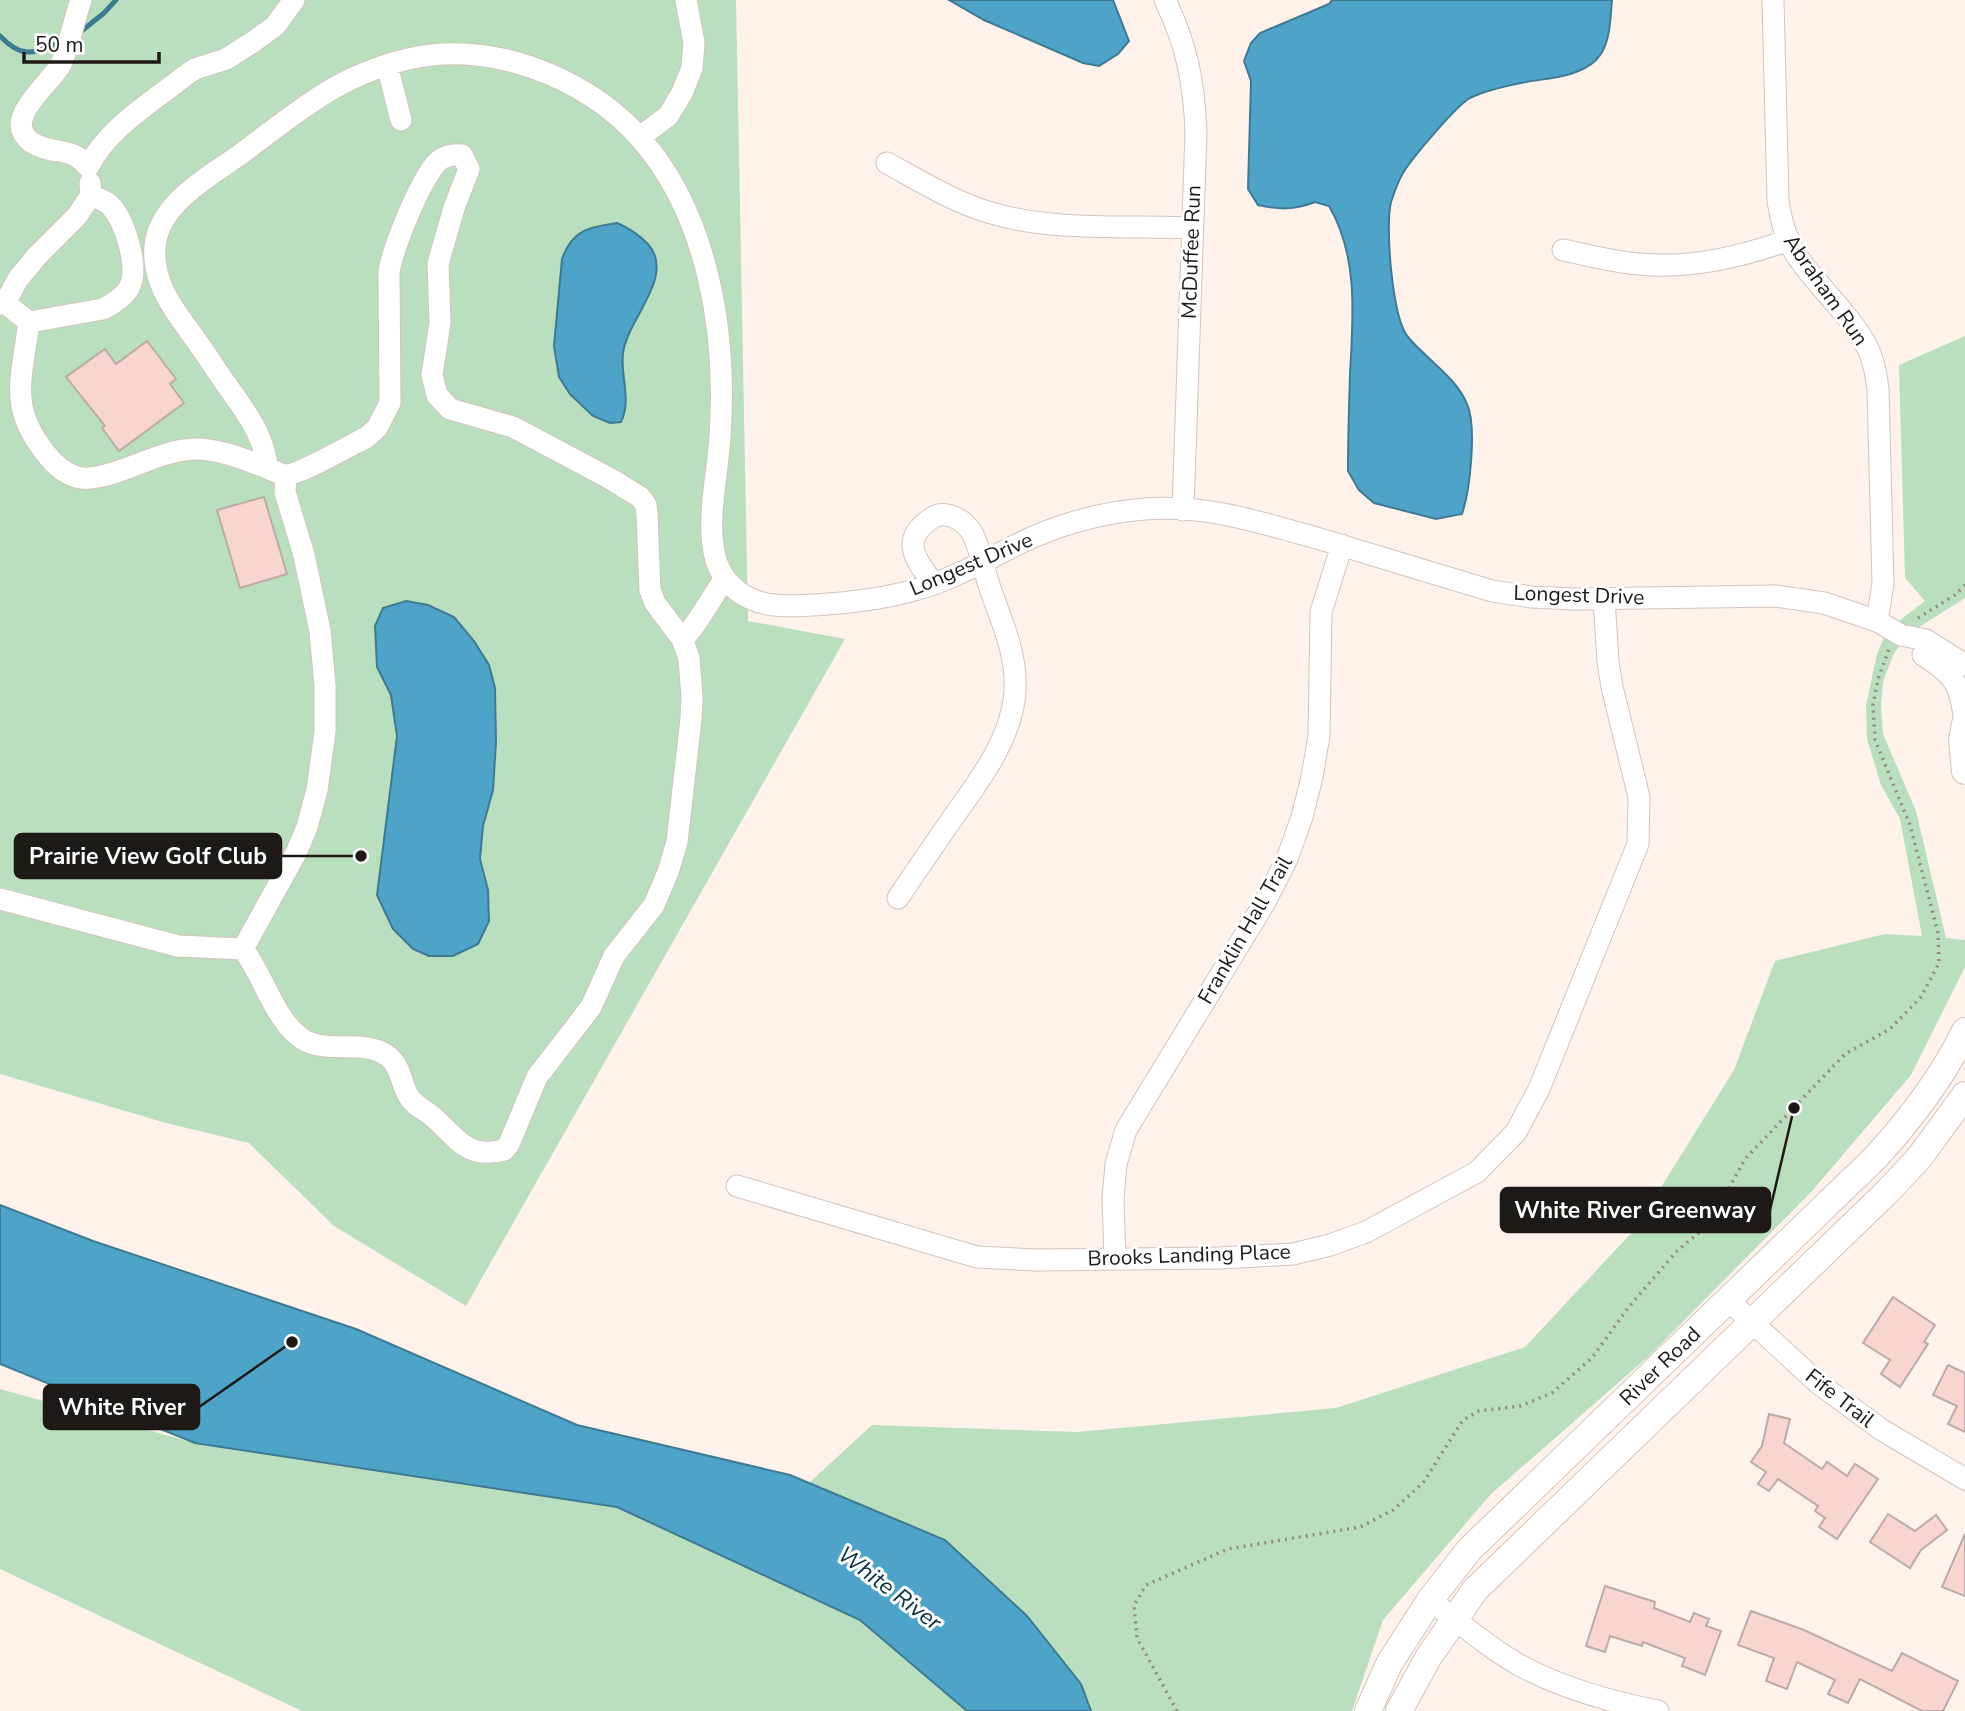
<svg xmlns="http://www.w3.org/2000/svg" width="1965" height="1711" font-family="'Nunito Sans',sans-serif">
	<rect width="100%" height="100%" fill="#fef2eb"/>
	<path fill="#b9dfbe" d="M0,0H736L748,621L845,639L466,1306L334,1226L249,1143L166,1123L0,1074Z
		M1965,336V598L1913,631L1904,641L1894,653L1883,682L1881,707L1883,734L1916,811L1946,938L1965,940V967L1911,1075L1812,1191L1650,1355L1491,1494L1383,1620L1352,1711H1091L1081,1684L945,1540L809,1483L872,1425L1077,1432L1336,1408L1525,1347L1635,1229L1734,1070L1775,961L1885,934L1922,936L1900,819L1881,785L1867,739L1866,705L1877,654L1887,630L1925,601L1905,578L1899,365Z
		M0,1389L195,1443L617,1507L860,1620L967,1711H302L0,1569Z"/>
	<path fill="#4da3c8" stroke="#3f7a93" stroke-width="2" d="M949,0H1113L1129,41L1118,54L1099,66L1083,63L984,20Z
		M1332,0H1612C1610,19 1611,45 1596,60C1578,78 1544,78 1521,83C1506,86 1484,91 1470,98C1456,106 1412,158 1403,173C1398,181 1394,193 1391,202C1385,226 1392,318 1408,337C1426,359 1456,377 1467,404C1477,427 1470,490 1462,514L1436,519L1374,503L1359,490L1348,471C1348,439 1349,406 1350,374C1353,318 1359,257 1329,206L1315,202C1294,210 1280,210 1258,205L1248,189L1251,81L1244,61L1251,43L1260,33L1329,4Z
		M617,223C629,228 639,235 648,244C676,276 628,318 623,353C620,376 632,399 621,422L610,423L593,416L570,394L559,377L554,346L562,259C572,230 589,227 617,223Z
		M406,601L428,605L454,617L474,641L489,665L495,688L496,742L493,790L483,826L480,859L488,890L489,921L478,944L453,956H429L413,949L393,929L377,895L397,736L391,695L377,667L375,626L383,608Z
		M0,1205L93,1241L356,1329L577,1425L790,1475L945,1540L1027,1616L1081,1684L1091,1711H967L860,1620L617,1507L195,1443L0,1364Z"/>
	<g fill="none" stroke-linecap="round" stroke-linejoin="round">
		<path stroke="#3f7a93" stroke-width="5" d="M79,33L104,13L116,0
			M0,36C23,60 33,53 61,42"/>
	</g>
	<path fill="#f8d6cf" stroke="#bcaba8" stroke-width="2" d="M147,341L176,379L170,384L184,403L119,451L102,428L105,426L66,377L105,349L116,364Z
		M264,497L287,574L240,588L217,510Z
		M1893,1297L1935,1325L1924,1342L1928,1344L1900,1387L1881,1374L1890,1360L1863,1343Z
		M1948,1365L1965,1373V1432L1948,1424L1957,1406L1933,1395Z
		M1769,1414L1790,1419L1784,1443L1822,1469L1827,1462L1847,1476L1855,1464L1878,1479L1837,1539L1819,1527L1825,1518L1815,1511L1818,1506L1778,1479L1769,1491L1758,1484L1766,1472L1751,1462L1762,1446Z
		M1888,1514L1915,1531L1936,1515L1947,1530L1921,1550L1910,1568L1870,1542Z
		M1965,1534V1596L1942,1587Z
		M1605,1586L1655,1602L1654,1608L1690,1622L1694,1613L1709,1619L1706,1626L1721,1631L1705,1675L1682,1666L1685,1658L1643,1642L1642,1646L1610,1636L1605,1652L1586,1646Z
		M1751,1611L1804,1630L1892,1671L1902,1653L1958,1681L1943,1711H1922L1860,1679L1848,1703L1828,1694L1835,1680L1797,1662L1787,1689L1766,1681L1774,1658L1738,1645Z"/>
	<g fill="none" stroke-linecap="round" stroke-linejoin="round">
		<g stroke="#d3c4bc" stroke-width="23">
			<path id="minor" d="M81,0C74,20 70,42 62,62C53,83 0,118 31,142C52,156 72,145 88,167C109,127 151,103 186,75L195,69L226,59L253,42L275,26L294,0
				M1165,0C1187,46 1194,82 1196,132L1183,510
				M1773,0L1778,201C1781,218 1784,233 1792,248C1813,284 1848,310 1867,347C1874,360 1876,375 1878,389L1883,584L1877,621
				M387,65L401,120
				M640,137L668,116L682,93L692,68L694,43L686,0
				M887,163C920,181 952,201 988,212C1051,232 1126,225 1192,228
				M1563,250C1588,255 1613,262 1639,264C1691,269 1740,257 1789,240
				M5,303L18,279L37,256L77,216L91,195L90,183
				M0,304L5,303L29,322C21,383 7,411 53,462C63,472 75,480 91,478C126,474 157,451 193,449C217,448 243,459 265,467C271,469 279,474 285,475C297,476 353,444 367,437L377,428L390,403L389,272C392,250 423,171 441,159C448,155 455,154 462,155L469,169L454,208L438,264L440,323L432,375L437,395L450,409L513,427L609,478L640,497L646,505L647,514L650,590L655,603L682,639L689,658L692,697L691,719L677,842L668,872L654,905L614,956L591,1007L537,1077L509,1144L504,1150C466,1160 457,1137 432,1116C423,1109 413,1105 408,1095C401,1083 401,1067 389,1057C364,1036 322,1058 297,1035C272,1013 263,975 243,949L178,946L0,899
				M29,322L103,309C113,304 123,298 129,288C140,268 125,221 110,205C106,201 97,198 91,195
				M267,468C265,435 244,410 226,384C214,367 203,349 190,332C171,306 152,280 155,246C159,204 207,178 238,156C275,129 310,99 351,79C379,66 412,56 442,54C514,50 593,85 640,138C709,216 727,335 720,436C718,473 707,515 714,552C718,573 731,590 751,599C771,608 793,606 814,605C847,603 885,599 918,589C958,578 995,554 1033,537C1068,522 1106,512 1145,509C1205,504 1263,523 1320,539C1378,556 1435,574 1492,591L1531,597L1574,599L1776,596L1824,603L1877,621L1901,635L1926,640L1965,665
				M682,639C693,632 715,592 725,578
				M1923,655C1956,676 1961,685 1965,724
				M898,898C916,871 934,845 952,819C979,781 1012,739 1015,691C1017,653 1002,623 990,588C984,571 981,549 972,533C965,520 945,509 932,518C900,539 914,558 933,583
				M243,949L296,853L307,827L317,790L325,732V685L320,631L304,555L285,492L286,475
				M737,1186L977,1257L1036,1260L1219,1258L1293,1254L1330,1245L1366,1232L1477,1172L1516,1132L1539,1089L1638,844L1639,797L1612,687L1608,662L1604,599
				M1115,1258L1113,1199L1116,1164L1126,1130L1265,902L1287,859L1302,817L1312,777L1319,736L1321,612L1342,545
				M1728,1300L1818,1383L1882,1430L1965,1479
				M1430,1600C1460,1623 1490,1649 1523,1667C1565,1689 1611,1702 1658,1711"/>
		</g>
		<g stroke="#d3c4bc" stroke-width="28">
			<path id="major" d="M1965,724L1962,741L1965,771
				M1368,1711L1389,1664L1430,1600L1469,1550L1875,1158C1910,1120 1942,1078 1965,1031
				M1399,1711L1428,1658L1475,1590L1887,1192L1919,1158L1965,1095"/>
		</g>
		<path stroke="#928a85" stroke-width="3.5" stroke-dasharray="2 5" stroke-linecap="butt" d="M1918,618L1955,595L1965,585
			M1177,1711L1137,1638L1134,1605L1146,1585L1228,1549L1360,1527L1393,1510L1423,1483L1463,1420L1479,1411L1520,1406L1552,1393L1592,1358L1628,1308L1676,1252L1709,1224L1745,1159L1845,1054L1890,1029L1921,997L1939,963L1938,933L1910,825L1875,740L1873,705L1878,679L1889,649"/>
		<use href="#minor" stroke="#fff" stroke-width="21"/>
		<use href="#major" stroke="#fff" stroke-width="26"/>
	</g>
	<g text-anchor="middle" stroke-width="6" stroke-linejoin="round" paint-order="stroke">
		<g font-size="21" fill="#1e1916" stroke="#fff">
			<text transform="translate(1191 252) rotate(-88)" y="7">McDuffee Run</text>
			<text transform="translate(1826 290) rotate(55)" y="7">Abraham Run</text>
			<text transform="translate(971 564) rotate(-23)" y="7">Longest Drive</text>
			<text transform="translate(1579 595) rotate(2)" y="7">Longest Drive</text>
			<text transform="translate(1245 930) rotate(-60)" y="7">Franklin Hall Trail</text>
			<text transform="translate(1189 1255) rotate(-2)" y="7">Brooks Landing Place</text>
			<text transform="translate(1660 1366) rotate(-44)" y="7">River Road</text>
			<text transform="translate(1840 1398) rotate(38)" y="7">Fife Trail</text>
		</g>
		<g font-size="23" font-style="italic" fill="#052e3e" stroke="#fff">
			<text transform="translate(890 1588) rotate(37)" y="8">White River</text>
		</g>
	</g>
	<path fill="none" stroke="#1e1916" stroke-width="2.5" d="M361 856L281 856M1794 1108L1770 1210M292 1342L199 1407"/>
	<g fill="#1e1916" stroke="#fff" stroke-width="2.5">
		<circle cx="361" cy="856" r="7"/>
		<circle cx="1794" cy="1108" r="7"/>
		<circle cx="292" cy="1342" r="7"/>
	</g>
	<g fill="#1e1916" stroke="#1e1916" stroke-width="2.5">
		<rect x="15" y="834" width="266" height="44" rx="7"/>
		<rect x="1501" y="1188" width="269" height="44" rx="7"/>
		<rect x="44" y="1385" width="155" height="44" rx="7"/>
	</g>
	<g font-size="23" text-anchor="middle" font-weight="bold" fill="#fff">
		<text x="148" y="864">Prairie View Golf Club</text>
		<text x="1635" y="1218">White River Greenway</text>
		<text x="122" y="1415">White River</text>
	</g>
	<path d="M24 52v10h135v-10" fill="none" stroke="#1e1916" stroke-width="3.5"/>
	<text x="35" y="52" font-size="21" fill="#1e1916" stroke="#ffffff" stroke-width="5" paint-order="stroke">50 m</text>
</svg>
